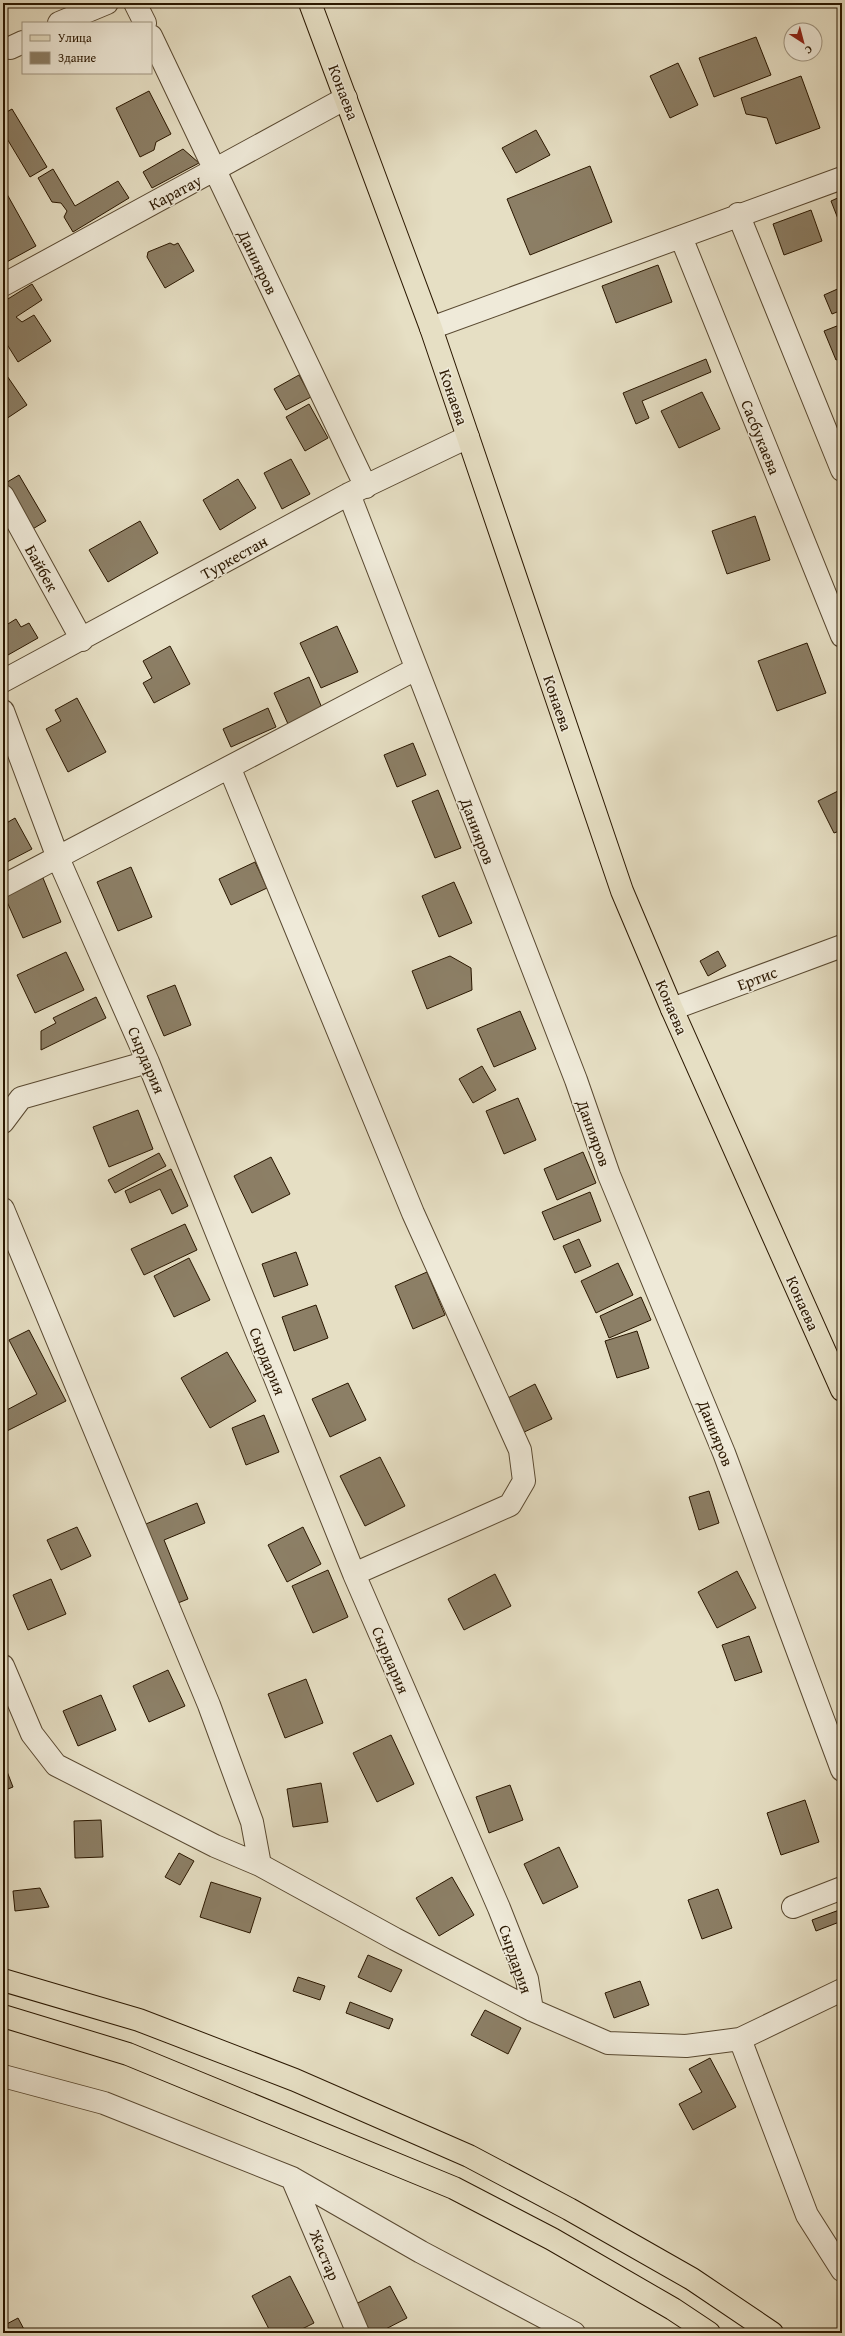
<svg xmlns="http://www.w3.org/2000/svg" width="845" height="2336" font-family="'Gentium Book Plus',serif">
	<rect width="100%" height="100%" fill="#e6dfc4"/>
	<filter id="stains"><feTurbulence type="fractalNoise" baseFrequency=".005" numOctaves="4"/><feColorMatrix values="0 0 0 0 .2 0 0 0 0 .09 0 0 0 0 .02 0 0 0 .5 -.17"/></filter>
	<radialGradient id="worn" r=".72"><stop offset=".6" stop-color="#630" stop-opacity="0"/><stop offset="1" stop-color="#630" stop-opacity=".3"/></radialGradient>
	<path fill="#8c7f66" stroke="#2a1700" d="M756,37L771,75L714,97L699,58Z
		M678,63L698,105L670,118L650,76Z
		M801,76L820,128L776,144L767,118L746,114L741,98Z
		M149,91L171,134L156,142L154,150L140,157L116,108Z
		M12,109L47,167L30,177L3,132V114Z
		M536,130L550,155L516,173L502,148Z
		M183,149L199,163L152,188L143,172Z
		M590,166L612,222L530,255L507,199Z
		M53,169L75,206L118,181L129,198L73,232L64,217L67,211L61,203L52,202L38,178Z
		M3,187L36,246L3,264Z
		M842,196V229L831,201Z
		M811,210L822,241L784,255L773,224Z
		M170,243L174,245L178,243L194,271L165,288L147,257L148,252Z
		M658,265L672,302L616,323L602,286Z
		M32,284L42,300L16,317L22,322L34,315L51,341L18,362L3,338V302Z
		M842,287V310L832,314L824,295Z
		M842,324V358L836,360L824,331Z
		M706,359L711,372L642,401L649,418L636,424L623,393Z
		M3,370L27,405L3,421Z
		M299,375L311,397L286,410L274,389Z
		M702,392L720,429L679,448L661,411Z
		M309,404L328,438L305,451L286,417Z
		M291,459L310,494L282,509L264,473Z
		M19,475L46,521L31,530L4,484Z
		M238,479L256,508L220,530L203,500Z
		M755,516L770,560L727,574L712,531Z
		M140,521L158,553L108,582L89,550Z
		M16,619L21,627L29,623L38,638L8,655L3,646V627Z
		M337,626L358,672L321,688L300,643Z
		M807,643L826,693L777,711L758,661Z
		M170,646L190,684L154,703L143,683L152,678L143,661Z
		M309,677L322,708L288,724L274,693Z
		M77,698L106,752L68,772L46,729L61,721L55,710Z
		M268,708L276,727L231,747L223,729Z
		M413,743L426,775L397,787L384,755Z
		M842,789V830L834,833L818,801Z
		M438,790L461,848L435,858L412,801Z
		M15,818L32,849L7,862L3,854V825Z
		M255,862L267,888L231,905L219,879Z
		M131,867L152,917L118,931L97,882Z
		M43,878L61,922L23,938L4,895Z
		M454,882L472,923L439,937L422,896Z
		M718,951L726,966L708,976L700,961Z
		M66,952L84,990L35,1013L17,975Z
		M450,956L471,968L472,990L427,1009L412,971Z
		M175,985L191,1025L164,1036L147,996Z
		M96,997L106,1018L41,1050V1031L56,1023L53,1018Z
		M520,1011L536,1049L494,1067L477,1029Z
		M482,1066L496,1090L473,1103L459,1079Z
		M518,1098L536,1140L504,1154L486,1111Z
		M138,1110L153,1149L109,1167L93,1127Z
		M583,1152L596,1183L557,1200L544,1169Z
		M159,1153L166,1166L115,1193L108,1180Z
		M271,1157L290,1194L252,1213L234,1176Z
		M171,1169L188,1206L172,1214L160,1189L130,1203L125,1191Z
		M590,1192L601,1221L554,1240L542,1212Z
		M185,1224L197,1250L144,1275L131,1249Z
		M579,1239L591,1266L575,1273L563,1246Z
		M296,1252L308,1285L274,1297L262,1264Z
		M189,1258L210,1300L174,1317L154,1276Z
		M618,1263L633,1295L596,1313L581,1281Z
		M427,1272L445,1315L413,1329L395,1286Z
		M641,1297L651,1320L609,1338L600,1316Z
		M316,1305L328,1338L294,1351L282,1317Z
		M29,1330L66,1401L3,1433V1412L37,1394L9,1340Z
		M637,1331L649,1368L617,1378L605,1341Z
		M227,1352L256,1401L210,1428L181,1378Z
		M348,1383L366,1420L330,1437L312,1399Z
		M535,1384L552,1419L520,1434L504,1400Z
		M264,1415L279,1452L246,1465L232,1428Z
		M380,1457L405,1506L365,1526L340,1476Z
		M709,1491L719,1523L699,1530L689,1497Z
		M197,1503L205,1523L164,1540L188,1599L173,1605L141,1526Z
		M77,1527L91,1556L61,1570L47,1540Z
		M303,1527L321,1564L287,1582L268,1545Z
		M328,1570L348,1617L313,1633L292,1586Z
		M737,1571L756,1608L717,1628L698,1592Z
		M495,1574L511,1606L464,1630L448,1599Z
		M51,1579L66,1614L28,1630L13,1595Z
		M749,1636L762,1672L735,1681L722,1645Z
		M168,1670L185,1706L149,1722L133,1686Z
		M306,1679L323,1723L285,1738L268,1694Z
		M101,1695L116,1730L78,1746L63,1711Z
		M391,1735L414,1784L377,1802L353,1753Z
		M3,1761L13,1787L3,1791Z
		M321,1783L328,1822L293,1827L287,1789Z
		M510,1785L523,1820L489,1833L476,1797Z
		M805,1800L819,1842L781,1855L767,1813Z
		M101,1820L103,1857L75,1858L74,1821Z
		M559,1847L578,1887L543,1904L524,1864Z
		M179,1853L194,1861L180,1885L165,1877Z
		M452,1877L474,1915L439,1936L416,1898Z
		M211,1882L261,1898L250,1933L200,1917Z
		M40,1888L49,1907L15,1911L13,1891Z
		M718,1889L732,1928L702,1939L688,1900Z
		M842,1909V1921L816,1931L812,1920Z
		M368,1955L402,1970L391,1992L358,1977Z
		M298,1977L325,1986L320,2000L293,1991Z
		M640,1981L649,2005L614,2018L605,1993Z
		M350,2002L393,2019L389,2029L346,2013Z
		M485,2010L521,2028L508,2054L471,2035Z
		M710,2058L736,2107L693,2130L679,2104L702,2092L689,2069Z
		M290,2276L314,2323L294,2333H271L252,2296Z
		M390,2286L407,2318L378,2333H369L354,2305Z
		M18,2318L26,2333H5L3,2326Z"/>
	<g fill="none" stroke-linecap="round" stroke-linejoin="round">
		<g stroke="#594931" stroke-width="24">
			<path id="minor" d="M135,3L145,23
				M59,23L107,3
				M151,36L366,487
				M10,48L23,42
				M738,214L842,470
				M681,237L842,636
				M3,285L346,98
				M431,328L842,178
				M349,494L576,1080L609,1175L724,1453L842,1770
				M3,496L82,640
				M3,681L349,494L468,437
				M3,711L58,858L148,1062L354,1574L499,1908L527,1979L532,2010
				M230,769L413,1213L520,1450L524,1481L510,1505L354,1574
				M3,886L416,669
				M672,1009L842,946
				M3,1122L21,1098L148,1062
				M3,1209L209,1705L252,1822L260,1865
				M3,1666L32,1734L56,1765L215,1846L260,1865L395,1939L532,2010L608,2043L686,2046L740,2039L842,1990
				M793,1907L842,1888
				M740,2039L807,2215L842,2270
				M3,2076L104,2103L292,2178L421,2252L574,2333
				M292,2178L358,2333"/>
		</g>
		<g stroke="#2a1700" stroke-width="24">
			<path id="major" d="M310,3L431,328L622,891L672,1009L842,1390"/>
		</g>
		<g stroke="#2a1700" stroke-width="24">
			<path id="highway" d="M3,1980L139,2020L295,2080L469,2156L569,2209L692,2279L772,2333
				M3,2016L128,2054L454,2188L552,2239L673,2309L709,2333"/>
		</g>
		<use href="#minor" stroke="#efead9" stroke-width="22"/>
		<use href="#major" stroke="#e6dfc4" stroke-width="22"/>
		<use href="#highway" stroke="#e6dfc4" stroke-width="22"/>
	</g>
	<g text-anchor="middle" stroke-width="3" stroke-linejoin="round" paint-order="stroke">
		<g font-size="16" fill="#2a1700" stroke="#efead9">
			<text transform="translate(344 92) rotate(69)" y="6">Конаева</text>
			<text transform="translate(175 192) rotate(-28)" y="6">Каратау</text>
			<text transform="translate(258 262) rotate(64)" y="6">Данияров</text>
			<text transform="translate(454 397) rotate(71)" y="6">Конаева</text>
			<text transform="translate(761 437) rotate(68)" y="6">Сасбукаева</text>
			<text transform="translate(234 557) rotate(-29)" y="6">Туркестан</text>
			<text transform="translate(42 568) rotate(61)" y="6">Байбек</text>
			<text transform="translate(558 703) rotate(71)" y="6">Конаева</text>
			<text transform="translate(478 831) rotate(69)" y="6">Данияров</text>
			<text transform="translate(757 978) rotate(-20)" y="6">Ертис</text>
			<text transform="translate(672 1007) rotate(67)" y="6">Конаева</text>
			<text transform="translate(147 1060) rotate(67)" y="6">Сырдария</text>
			<text transform="translate(594 1133) rotate(70)" y="6">Данияров</text>
			<text transform="translate(803 1303) rotate(66)" y="6">Конаева</text>
			<text transform="translate(268 1361) rotate(68)" y="6">Сырдария</text>
			<text transform="translate(716 1433) rotate(68)" y="6">Данияров</text>
			<text transform="translate(391 1660) rotate(67)" y="6">Сырдария</text>
			<text transform="translate(516 1959) rotate(71)" y="6">Сырдария</text>
			<text transform="translate(325 2255) rotate(67)" y="6">Жастар</text>
		</g>
	</g>
	<rect width="845" height="2336" fill="none" stroke="#e6dfc4" stroke-width="16"/>
	<rect x="4" y="4" width="837" height="2328" fill="none" stroke="#2a1700" stroke-width="2"/>
	<rect x="8" y="8" width="829" height="2320" fill="none" stroke="#2a1700"/>
	<rect x="22" y="22" width="130" height="52" fill="#efead9" stroke="#a09682"/>
	<rect x="30" y="35" width="20" height="6" fill="#e6dfc4" stroke="#a09682"/>
	<text x="58" y="42" font-size="12" fill="#2a1700">Улица</text>
	<rect x="30" y="52" width="20" height="12" fill="#8c7f66" stroke="#a09682"/>
	<text x="58" y="62" font-size="12" fill="#2a1700">Здание</text>
	<g transform="translate(803 42) rotate(144)"><circle r="19" fill="#efead9" stroke="#a09682"/>
	<path d="M0-3L7 15L0 10L-7 15Z" fill="#8f2418"/>
	<text y="-6" font-size="11" font-weight="bold" text-anchor="middle" fill="#2a1700">С</text>
	</g>
	<rect width="100%" height="100%" filter="url(#stains)"/>
	<rect width="100%" height="100%" fill="url(#worn)"/>
</svg>
